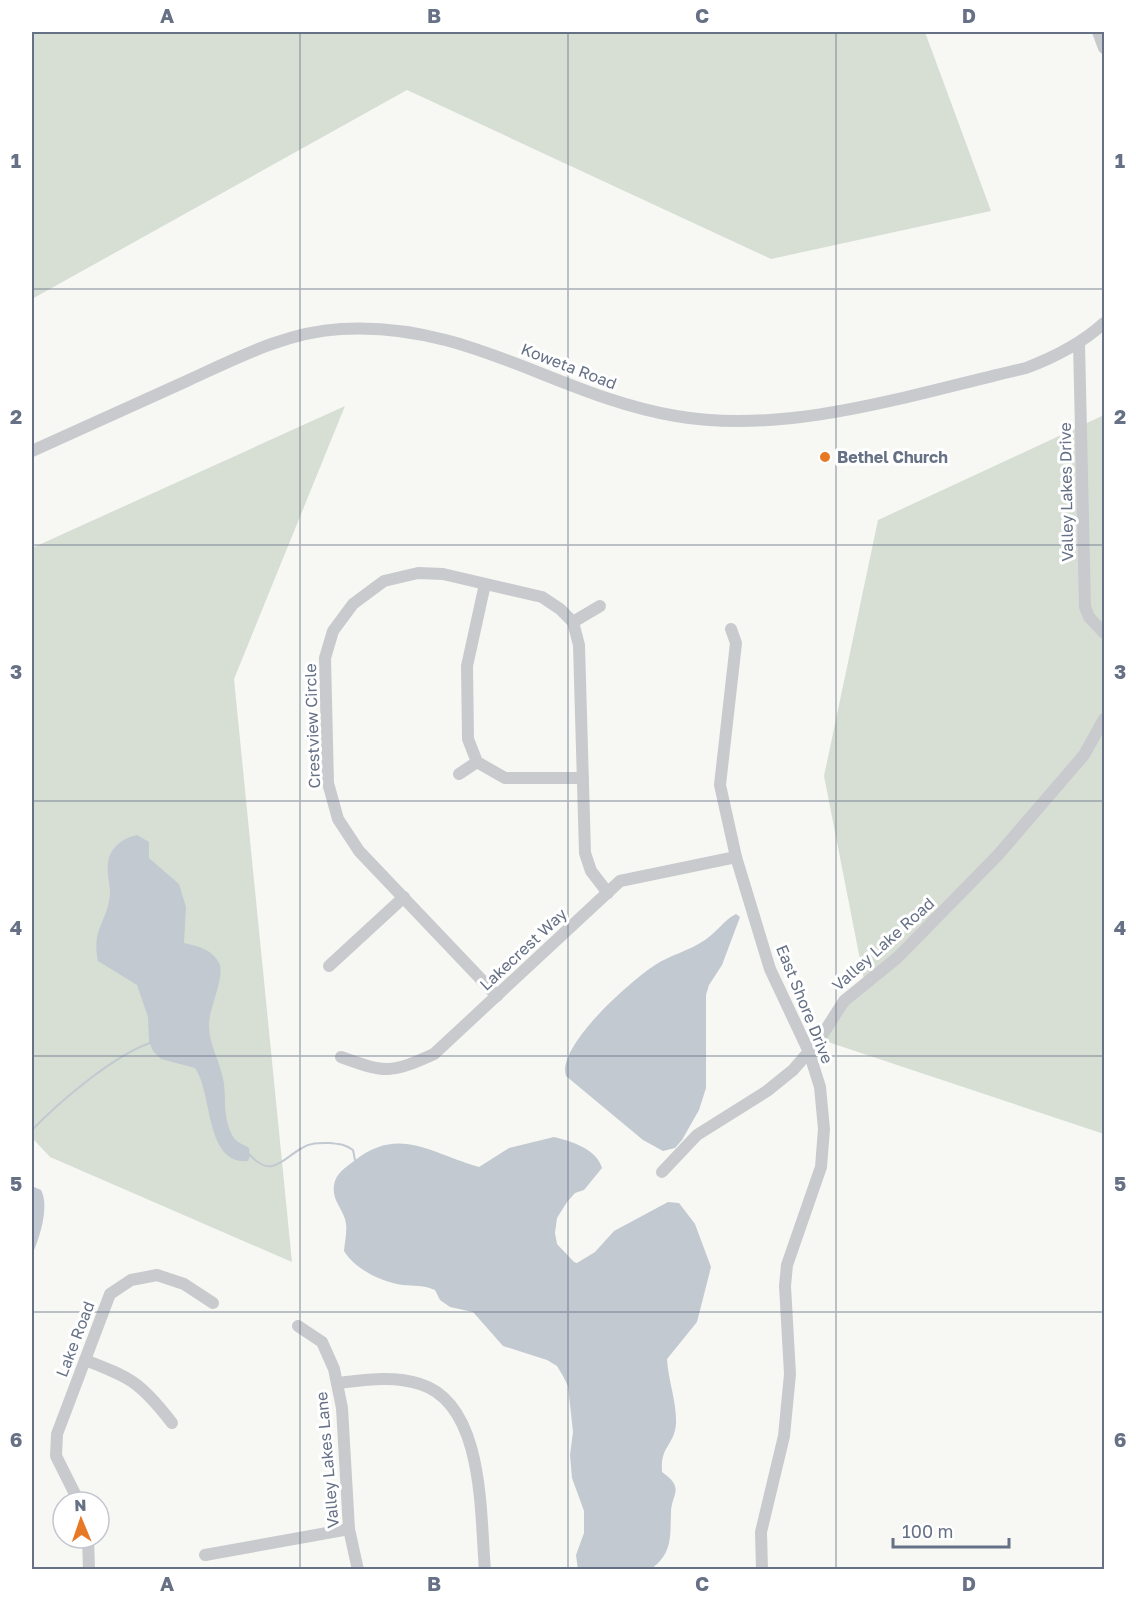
<svg xmlns="http://www.w3.org/2000/svg" width="1136" height="1601" font-family="'Golos Text',sans-serif">
	<rect width="100%" height="100%" fill="#f7f8f4"/>
	<g fill="#d7dfd5">
		<path d="M32,32h893l66,179 -220,48 -364,-169 -375,209z"/>
		<path d="M345,406l-111,273 58,583 -242,-105 -18,-19v-590z"/>
		<path d="M1104,415v719l-285,-95 46,-54 -41,-209 54,-256z"/>
	</g>
	<g fill="#c2c9d0">
		<path d="M137,835l12,7v16l30,26 7,23 -2,36c13,3 28,6 35,20 6,10 -7,41 -9,53 -5,25 11,44 14,68 2,18 -1,36 10,54 3,5 10,6 15,10l1,7 -2,6c-43,4 -35,-67 -53,-93l-34,-9 -8,-8 -4,-10 -1,-24 -11,-32 -39,-24c-7,-32 10,-40 12,-67 0,-13 -6,-29 1,-41 5,-10 16,-16 26,-18z"/>
		<path d="M736,914l4,3 -18,48 -13,20 -3,10v93l-7,22 -17,30 -7,8 -12,3 -20,-11 -77,-64c-10,-30 66,-96 89,-111 15,-10 34,-14 50,-25 11,-7 19,-20 31,-26z"/>
		<path d="M554,1137c17,4 43,12 48,31l-18,22 -9,3 -8,9 -10,16 -2,15 2,11 17,18 3,1 18,-11 19,-21 54,-29 11,1 16,21 16,43 -14,55 -30,37c1,21 10,43 9,65 -2,22 -16,22 -14,48 24,17 9,22 9,41 -1,23 2,40 -20,56l-73,1 -2,-15 8,-22v-22l-12,-33 -2,-23 3,-23 -5,-46 -5,-10 -6,-10 -10,-6 -44,-14 -30,-34 -23,-5 -10,-7 -5,-10c-11,-5 -21,-4 -32,-5 -22,-3 -48,-16 -59,-34 1,-11 4,-22 1,-32 -4,-13 -13,-19 -11,-34 2,-12 11,-17 20,-24 46,-36 77,-7 125,6l30,-19z"/>
		<path d="M32,1186l9,4c9,17 -2,49 -9,65z"/>
	</g>
	<g fill="none" stroke-linecap="round" stroke-linejoin="round">
		<g stroke="#c2c9d0" stroke-width="2">
			<path d="M32,1130c28,-29 81,-74 118,-87"/>
			<path d="M250,1155c22,24 32,4 52,-7 9,-6 19,-5 28,-5 10,1 14,1 23,7l2,10"/>
		</g>
		<g stroke="#c8cace" stroke-width="12">
			<path d="M1098,32l6,16"/>
			<path d="M1079,343l6,264 4,10 15,16"/>
			<path d="M32,451c52,-23 104,-47 157,-71 48,-22 97,-48 152,-51 128,-8 216,67 335,87 113,20 240,-23 350,-48 29,-11 55,-24 78,-45"/>
			<path d="M485,584l-18,82 1,73 9,23 28,16h78"/>
			<path d="M573,622l27,-16"/>
			<path d="M731,629l5,14 -16,142 16,72 34,112 39,83 11,35 4,42 -3,38 -34,98 -2,21 5,88 -6,62 -23,96 1,38"/>
			<path d="M459,774l18,-12"/>
			<path d="M329,966l75,-69"/>
			<path d="M497,996l-138,-145 -21,-32 -10,-36 -3,-125 8,-27 20,-27 31,-23 34,-8 25,1 99,23 18,12 13,13 6,23 6,208 6,18 17,22"/>
			<path d="M341,1057c44,16 49,17 93,-3l186,-173 116,-24"/>
			<path d="M662,1172l35,-37 70,-44 26,-21 26,-30 25,-39 53,-43 101,-103 86,-100 20,-36"/>
			<path d="M298,1326l24,16 12,27 8,39 7,121 9,41"/>
			<path d="M85,1360c47,18 56,23 87,63"/>
			<path d="M337,1383c27,-3 56,-8 83,1 65,20 60,131 65,186"/>
			<path d="M79,1502l-23,-46 1,-22 53,-140 21,-14 26,-5 27,9 29,19"/>
			<path d="M88,1538l1,32"/>
			<path d="M205,1555l144,-26"/>
		</g>
	</g>
	<path fill="none" stroke="#667186" stroke-width="1.5" stroke-opacity="0.55" d="M300,32v1538M568,32v1538M836,32v1538M32,289h1072M32,545h1072M32,801h1072M32,1056h1072M32,1312h1072"/>
	<circle fill="#e77825" stroke="#fff" stroke-width="2" cx="825" cy="457" r="6"/>
	<g text-anchor="middle" dominant-baseline="central" stroke-width="6" stroke-linejoin="round" paint-order="stroke">
		<g font-size="16" fill="#667186" stroke="#fff">
			<text transform="translate(569 366) rotate(21)">Koweta Road</text>
			<text transform="translate(1066 492) rotate(-91)">Valley Lakes Drive</text>
			<text transform="translate(312 726) rotate(-92)">Crestview Circle</text>
			<text transform="translate(883 944) rotate(-42)">Valley Lake Road</text>
			<text transform="translate(523 949) rotate(-43)">Lakecrest Way</text>
			<text transform="translate(805 1004) rotate(68)">East Shore Drive</text>
			<text transform="translate(75 1339) rotate(-69)">Lake Road</text>
			<text transform="translate(327 1460) rotate(-95)">Valley Lakes Lane</text>
		</g>
		<g font-size="16" font-weight="bold" fill="#667186" stroke="#fff" text-anchor="start">
			<text x="837" y="457">Bethel Church</text>
		</g>
	</g>
	<rect width="1136" height="1601" fill="none" stroke="#ffffff" stroke-width="66"/>
	<g transform="translate(81 1520) rotate(358)"><circle r="28" fill="#ffffff" stroke="#c2c6cf" stroke-width="1.5"/>
	<path d="M0-4.5L10 22L0 15L-10 22Z" fill="#e77825"/>
	<text y="-9" font-size="16" font-weight="bold" text-anchor="middle" fill="#667186">N</text>
	</g>
	<path d="M893 1538v9h116v-9" fill="none" stroke="#667186" stroke-width="3"/>
	<text x="902" y="1538" font-size="18" fill="#667186" stroke="#ffffff" stroke-width="4.5" paint-order="stroke">100 m</text>
	<rect x="33" y="33" width="1070" height="1535" fill="none" stroke="#667186" stroke-width="2"/>
	<g font-size="20" text-anchor="middle" font-weight="bold" fill="#667186">
		<text x="167" y="23">A</text>
		<text x="434" y="23">B</text>
		<text x="702" y="23">C</text>
		<text x="969" y="23">D</text>
		<text x="16" y="168">1</text>
		<text x="1120" y="168">1</text>
		<text x="16" y="424">2</text>
		<text x="1120" y="424">2</text>
		<text x="16" y="679">3</text>
		<text x="1120" y="679">3</text>
		<text x="16" y="935">4</text>
		<text x="1120" y="935">4</text>
		<text x="16" y="1191">5</text>
		<text x="1120" y="1191">5</text>
		<text x="16" y="1447">6</text>
		<text x="1120" y="1447">6</text>
		<text x="167" y="1591">A</text>
		<text x="434" y="1591">B</text>
		<text x="702" y="1591">C</text>
		<text x="969" y="1591">D</text>
	</g>
</svg>
